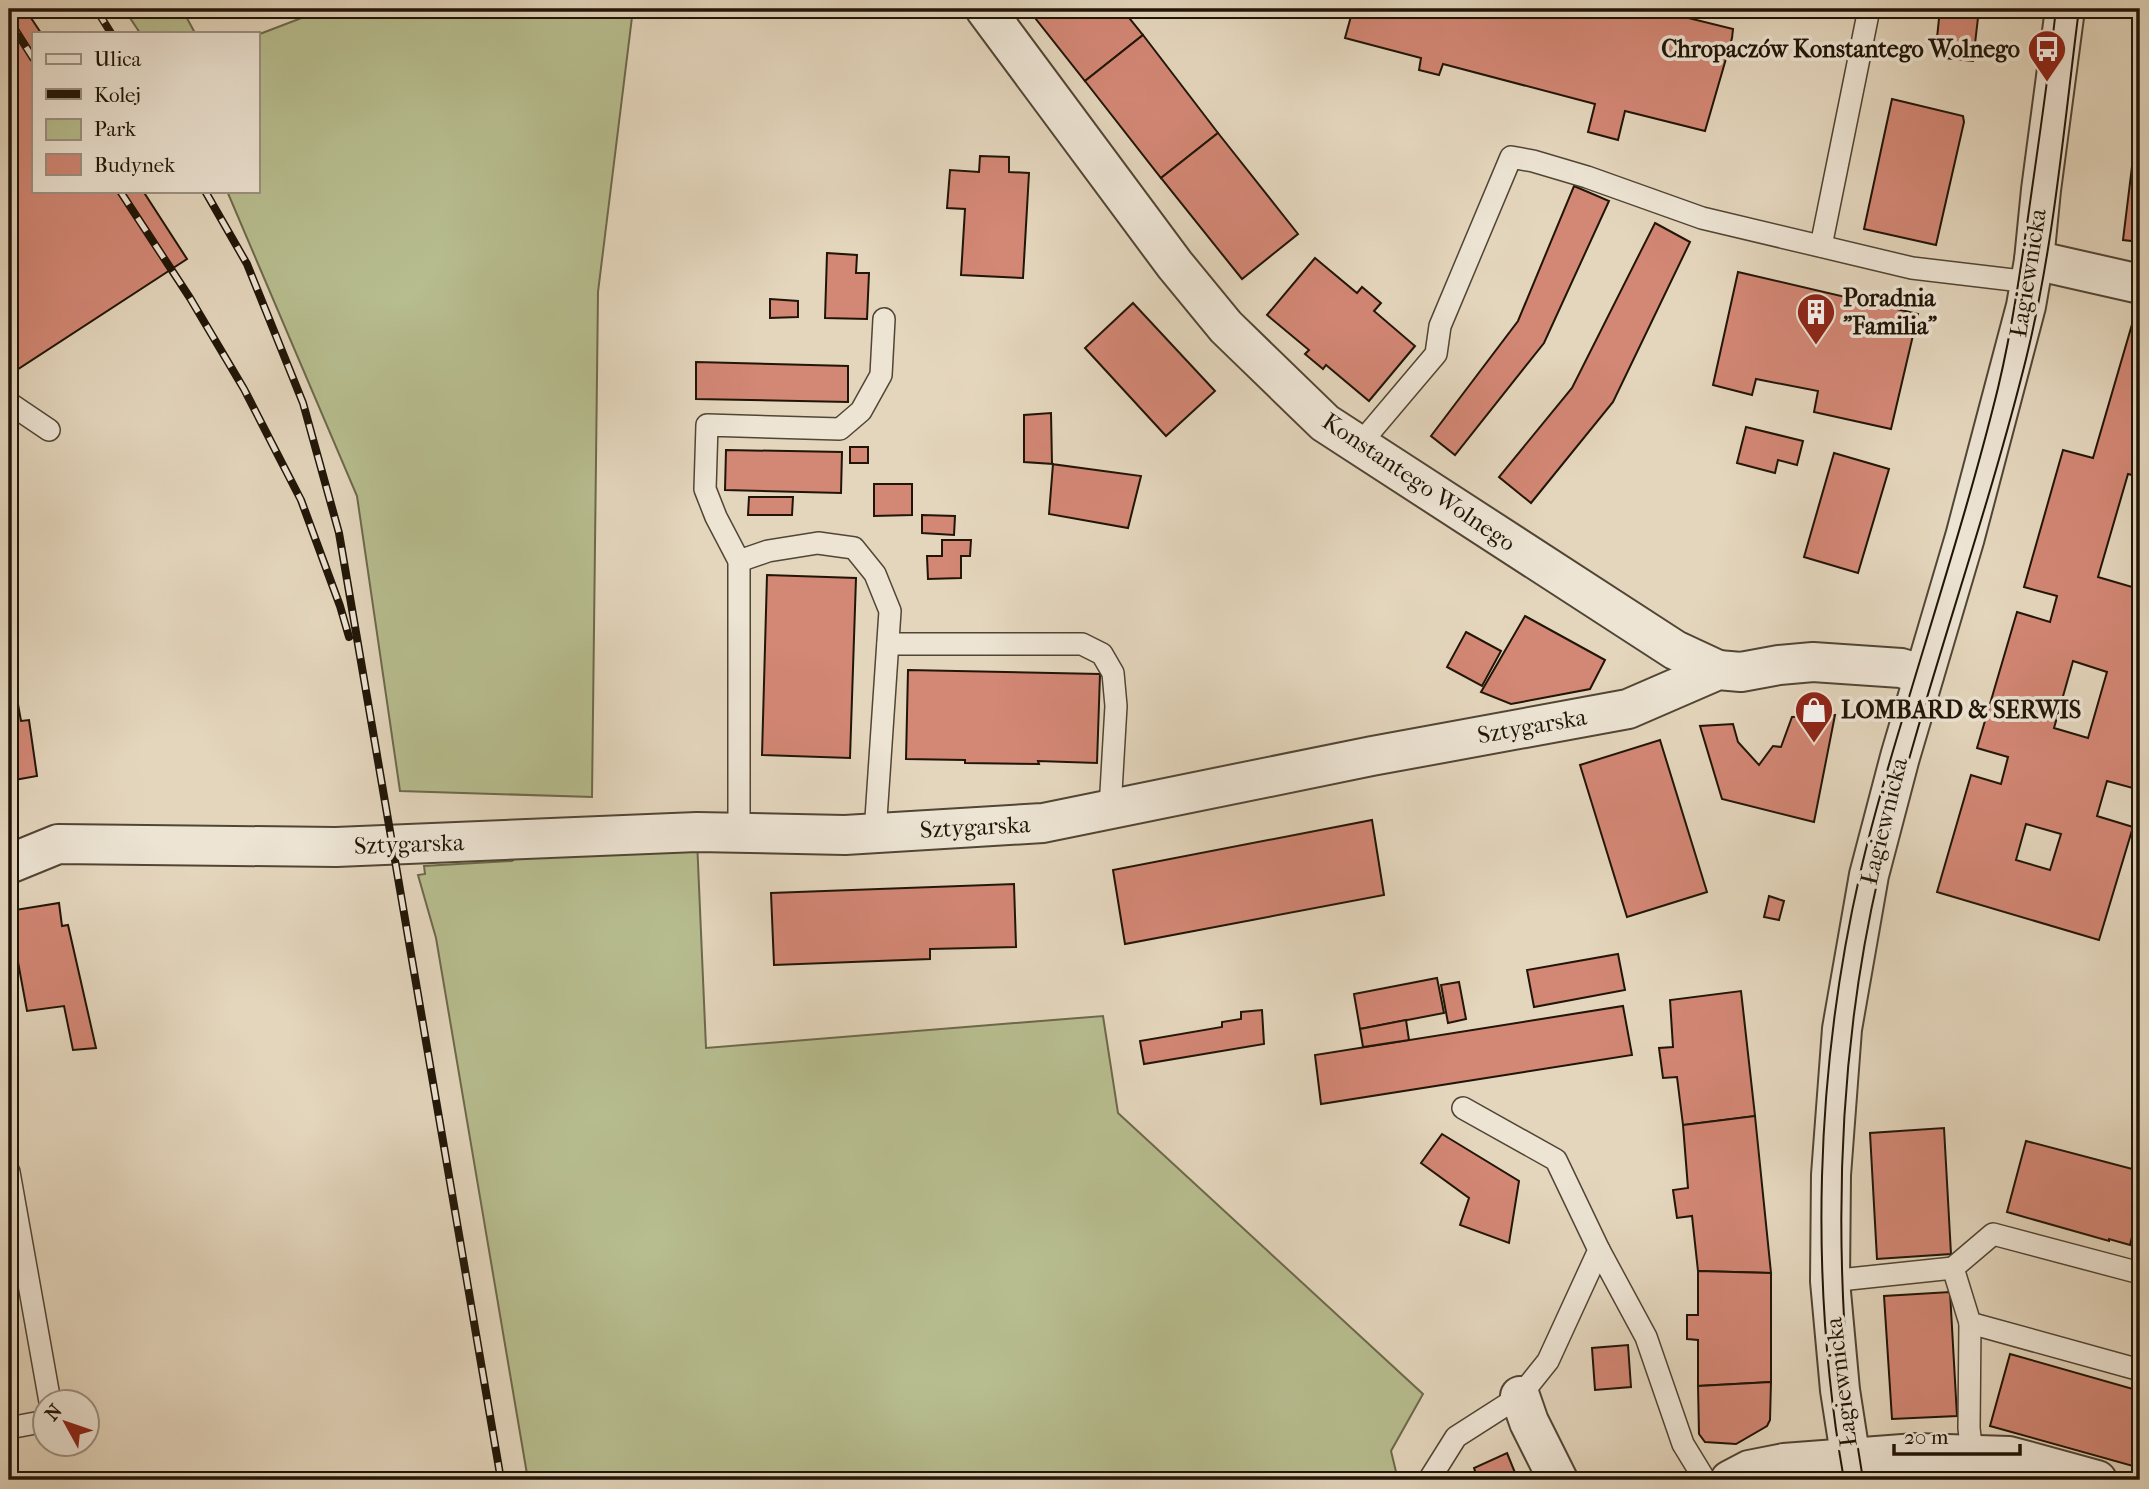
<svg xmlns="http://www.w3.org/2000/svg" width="2149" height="1489" font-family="'IM FELL French Canon',serif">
	<rect width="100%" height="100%" fill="#e4d6bd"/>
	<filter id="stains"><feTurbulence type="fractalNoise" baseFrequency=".00286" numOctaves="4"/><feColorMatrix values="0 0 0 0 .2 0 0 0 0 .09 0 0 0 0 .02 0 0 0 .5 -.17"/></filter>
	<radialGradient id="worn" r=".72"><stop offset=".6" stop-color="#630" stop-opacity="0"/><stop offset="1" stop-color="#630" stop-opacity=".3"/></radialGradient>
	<g fill="#b7bd8f" stroke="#6c694b" stroke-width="2">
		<path d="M124,9h58l13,24h-55z"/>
		<path d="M325,9h308l-35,283 -6,505 -192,-6 -43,-295 -130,-305h30v-156z"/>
		<path d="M543,836l154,4 9,208 397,-32 15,97 305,281 -32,57 7,29h-870l-92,-542 -18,-63 7,-1 -1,-8 88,-5z"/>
	</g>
	<g fill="#d38775" stroke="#201507" stroke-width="2" fill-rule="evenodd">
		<path d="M9,9h16l16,24h-8v158h110l44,68 -175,114 -3,-5z"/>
		<path d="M1028,9h94l21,26 -58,46z"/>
		<path d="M1353,9h299l81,20 -1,9 -27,93 -80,-20 -7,29 -30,-8 7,-28 -152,-40 -4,11 -20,-5 2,-12 -76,-20z"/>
		<path d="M1940,9h39l-6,52 -38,-4z"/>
		<path d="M1143,35l75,98 -57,45 -76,-97z"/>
		<path d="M1892,99l71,17 1,6 -28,123 -72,-16z"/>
		<path d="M2140,101v141l-17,-2z"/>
		<path d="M1218,133l80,101 -56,45 -81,-101z"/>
		<path d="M980,156l29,1v15l20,1 -6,105 -62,-3 4,-66 -18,-1 3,-38 29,2z"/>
		<path d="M1574,186l35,15 -65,142 -89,112 -24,-19 87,-115z"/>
		<path d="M1655,223l35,19 -77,160 -82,101 -32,-26 73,-89z"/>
		<path d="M827,253l30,2 -1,18h13l-2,46 -42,-1z"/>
		<path d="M1315,258l42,35 5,-6 19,16 -7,8 41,35 -46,55 -43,-36 -3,4 -18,-15 4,-4 -42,-35z"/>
		<path d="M1738,272l180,42 -27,115 -77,-17 4,-21 -62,-12 -4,16 -39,-10z"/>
		<path d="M770,299l28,2v16l-28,1z"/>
		<path d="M1133,303l82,88 -49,45 -81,-88z"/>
		<path d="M2133,321l7,2v154l-12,-3 -30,103 34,10 8,-29v232l-33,-9 -10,35 36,11 -34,113 -162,-48 34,-117 30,9 7,-27 -31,-9 40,-136 33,10 7,-26 -33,-9 39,-137 30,8zM2073,661l34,11 -19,66 -34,-10zM2026,824l35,10 -11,36 -34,-10z"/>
		<path d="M696,362l152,4v36l-152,-3z"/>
		<path d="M1051,413l1,51 89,12 -13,52 -79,-14 4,-50 -29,-2v-47z"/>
		<path d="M1746,427l57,14 -6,24 -19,-5 -3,13 -38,-10z"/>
		<rect x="850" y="447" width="18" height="16"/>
		<path d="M726,450l116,2 -1,41 -116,-3z"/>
		<path d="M1834,453l55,16 -31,104 -54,-16z"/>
		<path d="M874,484h38v31l-38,1z"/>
		<path d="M749,497h44l-1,18h-44z"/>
		<path d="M922,515l33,1 -1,19 -32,-2z"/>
		<path d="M942,540h29l-1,16h-9v22l-33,1 -1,-23h15z"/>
		<path d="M767,575l89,3 -6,180 -88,-3z"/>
		<path d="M1525,616l80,44 -15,29 -79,15 -30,-12z"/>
		<path d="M1466,632l35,19 -19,35 -35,-19z"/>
		<path d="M9,654l12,67 8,-1 8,56 -28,5z"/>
		<path d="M908,670l192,4 -3,89 -59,-2 1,3 -74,-1v-3l-59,-1z"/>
		<path d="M1835,715l-21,107 -92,-23 -22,-73 33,-2 5,18 21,23 14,-19 8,1 11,-30z"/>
		<path d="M1660,740l47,152 -80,25 -47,-152z"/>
		<path d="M1372,820l12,75 -259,49 -12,-74z"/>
		<path d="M1014,884l2,63 -86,2v10l-156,6 -3,-72z"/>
		<path d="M1769,896l15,5 -5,19 -15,-3z"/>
		<path d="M59,903l3,23 6,-1 28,123 -23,2 -9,-44 -37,5 -14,-76 5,-2 -3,-23z"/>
		<path d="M1618,954l7,36 -91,17 -7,-37z"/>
		<path d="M1437,978l7,35 -84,16 -6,-35z"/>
		<path d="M1459,982l7,37 -18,4 -7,-38z"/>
		<path d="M1741,991l14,125 -72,9 -6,-48 -14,1 -4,-30 14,-1 -3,-47z"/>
		<path d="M1623,1006l9,49 -311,49 -6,-49z"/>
		<path d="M1262,1010l2,34 -120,20 -4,-23 82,-14v-5l19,-3v-7z"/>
		<path d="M1406,1020l3,20 -46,7 -3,-18z"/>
		<path d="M1755,1116l16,157 -73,-2 -6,-55 -15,2 -4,-28 15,-2 -5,-63z"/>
		<path d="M1944,1128l7,126 -74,5 -7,-126z"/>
		<path d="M1442,1134l77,47 -10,62 -49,-18 9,-27 -48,-35z"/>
		<path d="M2026,1141l114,30v35l-10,39 -21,-6v2l-102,-29z"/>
		<path d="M1698,1271l73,2v109l-73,4v-46l-11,-1v-24h11z"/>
		<path d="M1950,1292l7,124 -65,3 -8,-123z"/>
		<path d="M1628,1345l3,42 -36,3 -3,-42z"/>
		<path d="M2010,1354l130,37v77l-150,-42z"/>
		<path d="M1771,1382l-1,38 -3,6 -31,18 -31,-2 -6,-8 -1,-48z"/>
		<path d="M1507,1453l11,27h-40l-4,-12z"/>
	</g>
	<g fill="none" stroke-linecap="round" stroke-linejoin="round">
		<g stroke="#514534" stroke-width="24">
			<g id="service">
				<path d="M1821,246l48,-237"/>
				<path d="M9,403l40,27"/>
				<path d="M1359,445l77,-91 4,-28 71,-169 22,4 54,16 115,41 210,50 118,14"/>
				<path d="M739,561l29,-10 50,-8 36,5 21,26 15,37 -15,222"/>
				<path d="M888,644h194l20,10 11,19 3,33 -6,103"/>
				<path d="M739,833v-272l-23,-44 -11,-28 2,-64 133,4 21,-18 20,-36 3,-56"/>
				<path d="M9,1172l41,230"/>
				<path d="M1599,1250l47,87 37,107 22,36"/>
				<path d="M2140,1273l-147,-39 -40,34 17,55 170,47"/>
				<path d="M1830,1281l123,-13"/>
				<path d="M1970,1323l-1,105 3,27"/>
				<path d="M9,1428l37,-7"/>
				<path d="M1429,1480l27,-43 64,-41 28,-35 51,-111 -43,-90 -93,-52"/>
			</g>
		</g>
		<g stroke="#514534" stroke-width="42">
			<g id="minor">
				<path d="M985,9l190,256 51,62 99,96 350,227 43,20"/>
				<path d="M2034,260l106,24"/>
				<path d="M9,864l49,-20 278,3 361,-15 148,3 198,-12 329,-67 256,-47 90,-39 23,2 38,-7 34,-3 88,6 23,7"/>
				<path d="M1520,1396l9,26 29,58"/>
				<path d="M1730,1480l19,-10 35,-7 132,-10 93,3 88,24"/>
			</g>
		</g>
		<g stroke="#514534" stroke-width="42">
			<path id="tertiary" d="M1854,1480l-14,-90 -10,-109 1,-106 11,-146 27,-154 31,-118 65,-220 61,-231 8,-46 7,-70 24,-181"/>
		</g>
		<use href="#service" stroke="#ede4d4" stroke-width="21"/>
		<use href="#minor" stroke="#ede4d4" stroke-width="38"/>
		<use href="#tertiary" stroke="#ede4d4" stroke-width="38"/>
		<g stroke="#201507" stroke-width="2">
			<path d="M1844,1480c-35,-199 -29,-409 16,-606 12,-54 28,-107 44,-160 32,-108 67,-216 94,-326 15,-63 24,-128 33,-192 9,-63 18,-125 25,-187"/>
			<path d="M1863,1480c-5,-34 -12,-69 -15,-104 -14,-168 -7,-338 31,-502 41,-174 104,-342 147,-515 28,-114 38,-234 53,-350"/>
		</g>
		<g stroke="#201507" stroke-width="8">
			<g id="rail">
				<path d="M96,9l15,24"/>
				<path d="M9,20l24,38"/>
				<path d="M120,191l70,107 54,91 57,111 39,106 9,31"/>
				<path d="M205,191l42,73 56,139 36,130 162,947"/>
			</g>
		</g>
		<use href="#rail" stroke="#ede4d4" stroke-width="5" stroke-dasharray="16" stroke-linecap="butt"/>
	</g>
	<defs>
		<g id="bus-pin" transform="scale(2.0125)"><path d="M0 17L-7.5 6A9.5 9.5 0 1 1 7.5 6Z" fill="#8f2418" stroke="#ede4d4"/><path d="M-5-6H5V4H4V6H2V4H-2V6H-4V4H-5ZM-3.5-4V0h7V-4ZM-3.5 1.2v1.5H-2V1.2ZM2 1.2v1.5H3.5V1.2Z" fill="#fff"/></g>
		<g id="building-pin" transform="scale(2.0125)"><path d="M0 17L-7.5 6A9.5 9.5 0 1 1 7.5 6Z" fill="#8f2418" stroke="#ede4d4"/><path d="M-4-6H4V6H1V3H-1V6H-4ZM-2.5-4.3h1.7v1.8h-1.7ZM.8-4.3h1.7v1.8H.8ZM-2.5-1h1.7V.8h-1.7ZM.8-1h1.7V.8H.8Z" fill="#fff"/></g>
		<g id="shop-pin" transform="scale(2.0125)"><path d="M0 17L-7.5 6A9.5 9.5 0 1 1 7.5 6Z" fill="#8f2418" stroke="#ede4d4"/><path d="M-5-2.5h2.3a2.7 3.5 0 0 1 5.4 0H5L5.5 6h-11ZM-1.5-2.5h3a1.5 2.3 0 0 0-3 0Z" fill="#fff"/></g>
	</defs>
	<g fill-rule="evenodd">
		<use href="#bus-pin" x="2047" y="49"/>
		<use href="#building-pin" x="1816" y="312"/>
		<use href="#shop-pin" x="1814" y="710"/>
	</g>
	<g text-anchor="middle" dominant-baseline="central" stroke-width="7" stroke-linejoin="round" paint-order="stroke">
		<g font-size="24" font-weight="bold" fill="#201507" stroke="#ede4d4" text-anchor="start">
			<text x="2020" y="49" text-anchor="end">Chropaczów Konstantego Wolnego</text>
			<text x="1843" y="298">Poradnia<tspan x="1843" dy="28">"Familia"</tspan></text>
			<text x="1841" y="710">LOMBARD &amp; SERWIS</text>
		</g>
		<g font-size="24" fill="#201507" stroke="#ede4d4">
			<text transform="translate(2028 273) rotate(-81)">Łagiewnicka</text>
			<text transform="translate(1419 482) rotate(34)">Konstantego Wolnego</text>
			<text transform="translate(1532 726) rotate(-10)">Sztygarska</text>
			<text transform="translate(1884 821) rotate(-76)">Łagiewnicka</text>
			<text transform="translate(975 827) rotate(-3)">Sztygarska</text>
			<text transform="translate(409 844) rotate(-2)">Sztygarska</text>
			<text transform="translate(1841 1382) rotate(-97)">Łagiewnicka</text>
		</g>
	</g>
	<rect width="2149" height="1489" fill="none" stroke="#e4d6bd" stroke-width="35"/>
	<rect x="10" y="10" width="2128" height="1468" fill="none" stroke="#201507" stroke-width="3.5"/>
	<rect x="18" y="18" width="2114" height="1454" fill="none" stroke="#201507" stroke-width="2"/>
	<rect x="32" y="32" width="228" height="161" fill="#ede4d4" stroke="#9b9182" stroke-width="2"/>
	<rect x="46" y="54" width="35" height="10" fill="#ede4d4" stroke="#9b9182" stroke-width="2"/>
	<text x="94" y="66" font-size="21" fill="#201507">Ulica</text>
	<rect x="46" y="89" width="35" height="10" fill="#201507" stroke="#9b9182" stroke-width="2"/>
	<text x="94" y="102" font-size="21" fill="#201507">Kolej</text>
	<rect x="46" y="119" width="35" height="21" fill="#b7bd8f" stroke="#9b9182" stroke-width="2"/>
	<text x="94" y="136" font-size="21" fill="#201507">Park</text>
	<rect x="46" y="154" width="35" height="21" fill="#d38775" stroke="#9b9182" stroke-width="2"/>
	<text x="94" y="172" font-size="21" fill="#201507">Budynek</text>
	<g transform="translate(66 1423) rotate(310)"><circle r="33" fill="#ede4d4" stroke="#9b9182" stroke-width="2"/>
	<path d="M0-5L12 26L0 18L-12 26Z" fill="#8f2418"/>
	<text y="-10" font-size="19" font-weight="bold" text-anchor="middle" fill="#201507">N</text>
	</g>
	<path d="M1894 1444v10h126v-10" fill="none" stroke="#201507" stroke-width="3.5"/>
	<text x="1904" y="1444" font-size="21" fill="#201507" stroke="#ede4d4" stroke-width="5" paint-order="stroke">20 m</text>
	<rect width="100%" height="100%" filter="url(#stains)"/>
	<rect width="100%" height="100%" fill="url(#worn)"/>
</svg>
